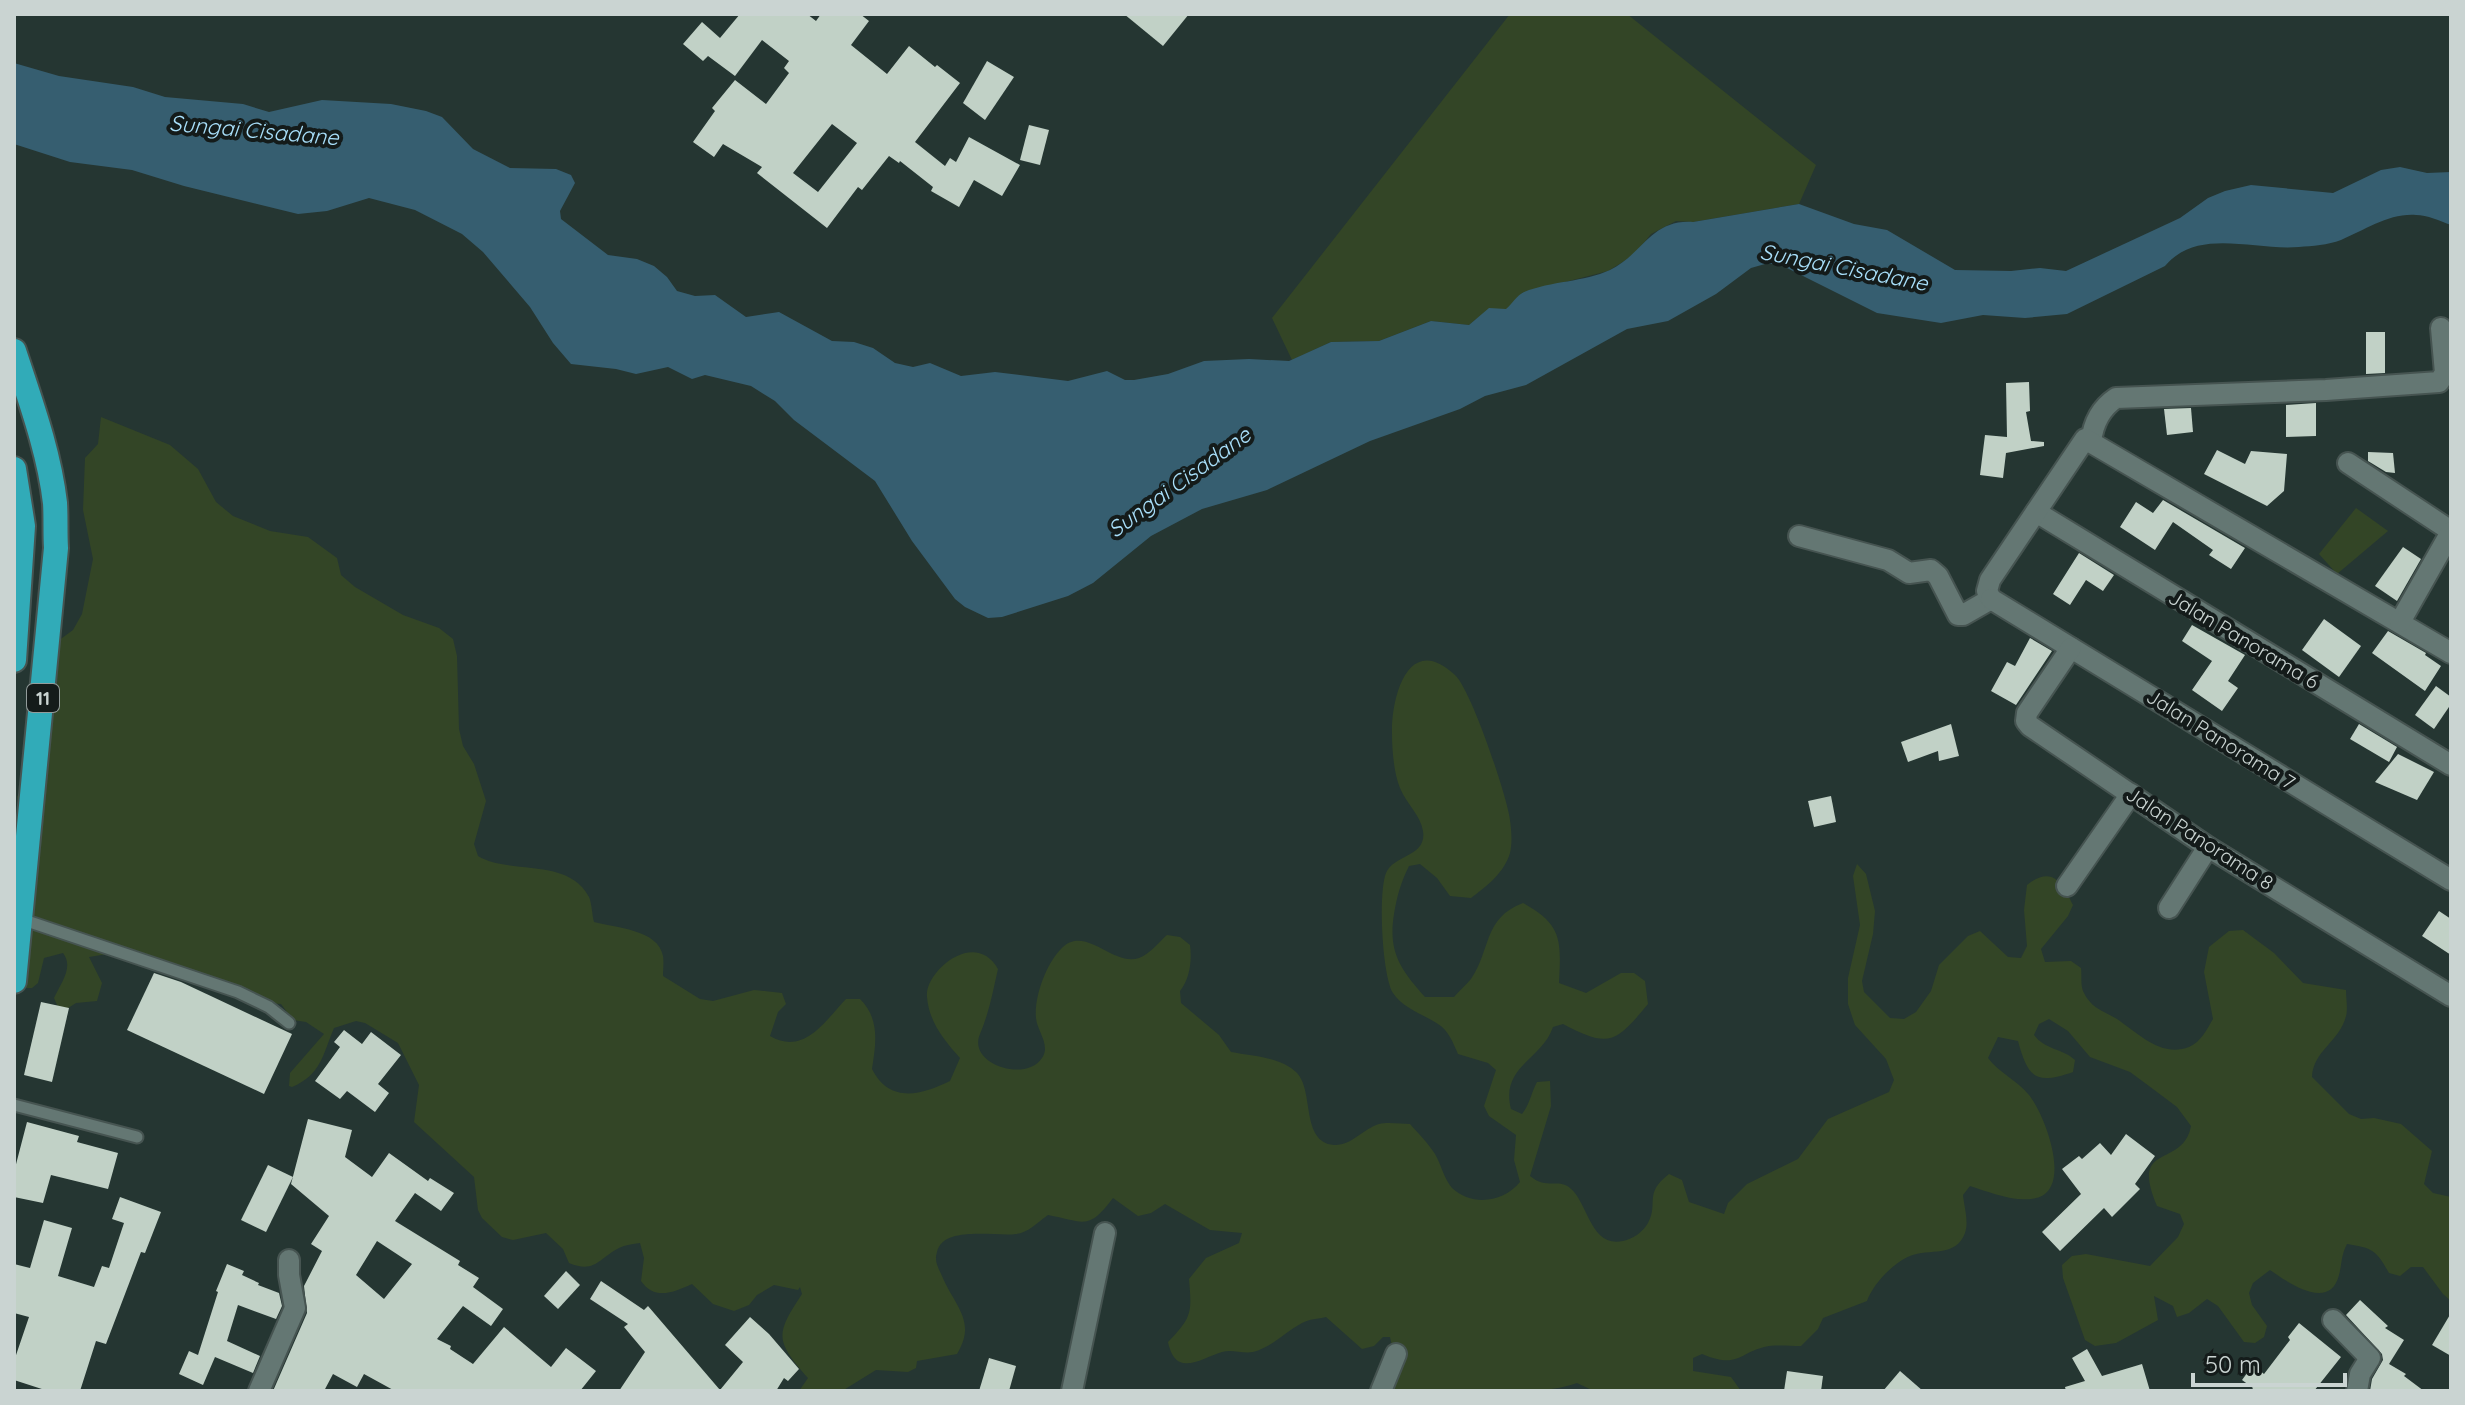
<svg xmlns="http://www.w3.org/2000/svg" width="2465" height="1405" font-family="Quicksand,sans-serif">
	<rect width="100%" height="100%" fill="#253632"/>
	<g fill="#334526">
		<path d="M1510,14h117l189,151 -17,39 -106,18 -17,-1 -25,13 -17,21 -26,16 -86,22 -16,17 -30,9 -7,6 -38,-4 -52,20 -48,1 -39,18 -20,-42z"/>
		<path d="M101,417l69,28 28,24 18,33 17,14 37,15 38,6 29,21 4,17 14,12 48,28 36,13 14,11 4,17 2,73 4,17 11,18 12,37 -12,43 4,12c31,19 91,1 111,41 3,7 3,18 5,25 21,6 64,7 69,34 1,6 0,14 0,20l37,23 13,2 41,-11 28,3 4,11 -8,8 -8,24c34,20 55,-15 76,-37h14c20,20 16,44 12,70 18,35 49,26 78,12l10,-23c-16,-18 -31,-36 -33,-61 -3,-25 48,-69 71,-28 -5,22 -9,44 -18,65 -13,30 46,49 62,24 9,-13 -5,-27 -6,-40 -2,-21 10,-53 24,-68 24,-28 52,17 79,8 11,-4 19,-15 28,-23l13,2 10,8c2,16 0,33 -10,46l1,12 38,32 12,17c21,4 49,5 65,20 19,18 4,70 38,73 17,1 29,-16 45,-21 9,-2 22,0 31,0 8,9 18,19 25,30 6,10 9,25 17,34 20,19 52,14 68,-6l-6,-22 2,-25 -27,-19 -5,-10 12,-36 -8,-7 -30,-9c-5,-11 -9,-23 -20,-30 -13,-9 -36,-16 -45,-31 -11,-18 -15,-100 -7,-120 8,-19 41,-16 37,-42 -2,-15 -17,-28 -23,-43 -6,-14 -8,-38 -8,-54 -1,-36 16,-103 63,-59 16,15 48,111 53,135 3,12 5,31 2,43 -6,20 -23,33 -39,45l-21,-2 -13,-18 -17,-14 -11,2c-8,16 -12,30 -15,48 -6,38 6,55 31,83h29c5,-6 12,-12 17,-18 20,-29 12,-61 52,-76 40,22 38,38 36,80l27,10 35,-20h13l11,8 3,23c-33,40 -39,44 -85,20l-10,3c-11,33 -53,39 -42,82l11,5c8,-10 9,-21 15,-32l13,-1 1,25 -21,70c17,14 28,2 40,12 18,14 20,60 53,53 10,-2 20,-9 25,-18 11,-20 -5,-29 21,-49l13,6 7,22 35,12 4,-11 19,-19 51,-25 30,-40 61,-27 5,-12 -8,-21 -31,-34 -7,-21v-26l12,-53 -7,-49 4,-12 9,10 9,37 -2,23 -11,47 2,11 26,26 14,1 12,-7 15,-21 8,-26 29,-29 12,-5 28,26 13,1 6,-12 -3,-36 3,-25c25,-20 35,-3 46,20l-5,11 -27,33 4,13 26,-1 10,7c1,7 -1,18 3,25 8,16 20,18 33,26 21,14 44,39 72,28 12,-5 18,-18 24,-28l-9,-47 5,-25 20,-16 14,-1 31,23 29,30 43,7c0,8 2,19 0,26 -6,25 -33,35 -34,61l37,37 12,5 13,-1 27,6 31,27 -8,33 9,9 18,4v104l-8,-7 -20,-27h-12l-11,9 -11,-3c-13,-23 -16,-25 -42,-29 -6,11 -5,20 -8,31 -9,37 -52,7 -69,-5l-17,13 -4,10 3,12 15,21 -3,11 -9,6 -11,-1 -26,-36 -11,-7 -18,14 -12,4 -4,-11 -19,-10 4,24 -42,23 -21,3 -10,-6 -22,-62 -1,-13 10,-9 14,-2 64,12 28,-29 6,-13 -4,-10 -23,-8c-28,-65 26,-37 34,-80l-14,-19 -28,-21 -19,-14 -40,-15 -22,-26 -19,-12 -10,5 -5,11c11,15 28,13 41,25l-2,12c-37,13 -45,6 -55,-31l-20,-4 -10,21c11,15 29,22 41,37 15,18 45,94 7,103 -21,5 -47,-6 -66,-12l-7,9c1,11 6,26 2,38 -9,25 -36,15 -55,23 -17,7 -37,28 -43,45l-44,17 -5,11 -17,17c-10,0 -22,-1 -32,0 -30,5 -29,24 -67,8l-9,4v13l38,6 10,14h-147l-17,-8c-44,16 -138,8 -187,8l6,-27 -6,-27h-7l-9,9 -12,3 -36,-32c-8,2 -17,2 -24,6 -17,9 -30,24 -49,29 -10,2 -21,-3 -31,0 -21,6 -46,27 -54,-10 24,-25 24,-29 21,-63l17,-21 33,-15 3,-10 -32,-3 -45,-26 -14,9 -13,3 -25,-18c-25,33 -28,24 -65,17 -10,7 -20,18 -32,19 -19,3 -73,-9 -79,18 -3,9 1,15 5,24 13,31 35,45 15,78l-40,7 -1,7 -8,4 -32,-2 -34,21h-43l9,-13c-33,-38 -33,-43 -6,-84l-2,-7 -2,3 -24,-5 -17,10 -8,10 -15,6 -21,-7 -21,-20c-18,8 -37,17 -51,-3l3,-23 -4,-15c-7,1 -15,2 -21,5 -20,10 -24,26 -50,15l-6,-14 -17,-16 -33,7 -11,-3 -20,-19 -4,-8 -4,-33 -60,-55 5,-37 -21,-42 -33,-20 -9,-2 -22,7c-11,26 -13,47 -42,59l-3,-1 1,-13 34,-39 -18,-12 -13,-2 -12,-16 -13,-1 -56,-16 -14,-15 -33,2 -33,-24 -43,7 13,26 -5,18 -21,2 -11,7 -8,-5 -3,-7c7,-15 20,-31 9,-45l-19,5 -6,25 -6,5h-13l-3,-48 22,-15 -15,-15 -4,-57 -5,-13 11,-19 -8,-24 6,-11 20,-134 30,-22 9,-16 11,-55 -10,-49 2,-52 13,-14z"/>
		<path d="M2356,508l32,23 -51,43 -18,-20z"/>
	</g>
	<path fill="#365e70" d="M14,63l45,13 74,11 32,10 78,7 26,8 53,-12 69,4 35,7 16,6 31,32 37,19 46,1 15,6 4,8 -15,28 1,8 47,36 29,4 17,7 13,11 10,14 18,5 20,-1 31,22 33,-5 53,29 22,1 19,6 22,15 18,4 17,-4 31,13 34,-4 73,9 39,-10 18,9h9l34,-6 36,-13 45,-2 40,2 42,-19 48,-1 52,-20 38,4 20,-17 17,1c6,-5 11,-14 18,-17 27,-11 60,-10 86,-22 33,-16 41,-51 83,-48l106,-18 55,20 33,6 68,40 56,1 29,-3 26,3 114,-53 28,-20 17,-7 26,-6 82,8 48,-23 19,-3 27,6 24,-1v53c-11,-4 -24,-10 -35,-10 -27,-2 -51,15 -75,25 -13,5 -29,6 -42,7 -45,4 -101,-20 -134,19l-98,48 -42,4 -42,-3 -42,8 -64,-10 -98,-49h-14l-14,4 -35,26 -48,27 -41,8 -101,56 -41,11 -25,13 -90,32 -103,49 -65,19 -51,27 -58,47 -25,13 -66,21 -14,1 -23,-11 -10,-8 -43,-58 -37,-60 -81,-61 -19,-19 -24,-15 -46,-11 -13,4 -24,-12 -32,7 -20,-5 -45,-5 -18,-21 -23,-36 -47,-55 -21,-18 -47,-24 -46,-12 -42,13 -29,3 -114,-28 -52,-16 -62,-8 -56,-18z"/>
	<g fill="#c1d1c6" fill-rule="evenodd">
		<path d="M740,14h67l9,7 5,-7h39l9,7 -18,24 36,29 22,-28 26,21 2,-2 23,18 -45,59 30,24 5,-8 6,4 13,-25 51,28 -18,31 -28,-16 -15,27 -28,-16 2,-4 -33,-26 -1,2 -10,-7 -27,34 -4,-3 -31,41 -70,-55 5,-6 -39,-23 -9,13 -21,-15 22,-31 -3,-3 23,-28 31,24 23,-31 -5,-5 5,-7 -27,-21 -27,36 -27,-20 -5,5 -20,-17 19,-22 18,16zM832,124l25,19 -39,49 -25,-19z"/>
		<path d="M1124,14h65l-26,32z"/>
		<path d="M987,61l27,16 -29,43 -22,-17z"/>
		<path d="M1029,125l20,5 -9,35 -20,-5z"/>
		<path d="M2366,332h19v41l-19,1z"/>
		<path d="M2029,382l1,29 -4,1 5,29 13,1v4l-38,7 -3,25 -23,-3 5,-40 22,2 -1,-54z"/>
		<path d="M2316,403v33l-30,1v-32z"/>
		<path d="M2191,408l2,24 -26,3 -3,-26z"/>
		<path d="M2217,450l28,14 6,-13 36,3 -3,37 -17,15 -63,-32z"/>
		<path d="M2368,452l25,1 2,20 -9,-1 -18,-11z"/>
		<path d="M2163,500l82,48 -14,21 -22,-14 4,-5 -40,-28 -18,28 -35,-23 16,-25 17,11z"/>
		<path d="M2403,547l18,12 -24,42 -22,-15z"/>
		<path d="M2079,553l35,22 -11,16 -17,-11 -16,25 -17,-11z"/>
		<path d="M2324,619l37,27 -22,31 -37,-27z"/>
		<path d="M2192,625l53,30 -17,26 10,7 -16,23 -30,-21 20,-29 -30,-20z"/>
		<path d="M2388,631l38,22 -1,2 16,11 -16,25 -53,-38z"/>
		<path d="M2030,638l22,13 -36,54 -25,-14 16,-29 8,4z"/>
		<path d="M2436,686l15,11v7l-17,25 -19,-14z"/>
		<path d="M1951,724l8,32 -20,5 -1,-10 -30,11 -7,-20z"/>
		<path d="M2359,724l38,23 -8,15 -39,-23z"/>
		<path d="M2398,754l36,18 -17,28 -42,-18z"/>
		<path d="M1831,796l5,26 -22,5 -6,-26z"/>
		<path d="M2439,911l12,8v36l-29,-19z"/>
		<path d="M154,973l27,9 111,52 -28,60 -137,-64z"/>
		<path d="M41,1002l28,6 -17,74 -28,-7z"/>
		<path d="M344,1030l18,14 9,-12 30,23 -23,29 11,9 -14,19 -28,-21 -7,8 -25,-18 25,-34 -6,-5z"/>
		<path d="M308,1119l44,11 -7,27 27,20 17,-24 39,28 2,-3 24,15 -13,18 -26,-18 -20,28 65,40 -2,4 21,13 -6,9 30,22 -12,17 -28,-20 -26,33 14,7 -1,3 23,15 31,-37 47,40 15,-19 30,23 -16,20h-185l-31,-17 -7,13 -24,-13 -9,17h-51l34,-78 -3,-27 18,-35 -11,-7 18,-28 -38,-32zM377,1241l35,23 -28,35 -28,-24z"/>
		<path d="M27,1122l52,14 -2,6 41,11 -10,36 -57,-14 -8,28 -29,-6v-25z"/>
		<path d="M2126,1134l29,22 -20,28 5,5 -28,28 -8,-9 -44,43 -18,-19 39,-38 -19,-25 17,-13 3,3 18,-16 11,12z"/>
		<path d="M268,1165l25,12 -27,55 -25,-12z"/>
		<path d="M120,1197l41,15 -16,41 -4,-1 -35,92 -10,-3 -16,50h-32l-34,-11v-19l15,-44 -15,-4v-49l16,4 14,-48 28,8 -14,48 36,11 8,-21 7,2 15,-45 -12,-4z"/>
		<path d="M227,1264l17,7 -2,4 17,8 -1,2 21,8 3,13 -6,13 -38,-14 -11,36 33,15 -7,17 -38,-16 -12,28 -24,-11 10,-23 9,4 20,-63 -2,-1z"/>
		<path d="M566,1271l14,14 -22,24 -14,-13z"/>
		<path d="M601,1281l43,29 4,-4 72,84 23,-28 -18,-17 25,-28 19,17 30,35 -11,12 -4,-3 -8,13h-157l26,-39 -21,-25 4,-3 -38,-25z"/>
		<path d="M2360,1300l28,26 -3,2 19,12 -15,24 17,10 -2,2 20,15h-54l2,-12 11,-19 -1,-6 -36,-39z"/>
		<path d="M2451,1313v43l-19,-11z"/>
		<path d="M2299,1323l42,34 -27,34h-63l2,-3 -11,-8 11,-15 11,9 26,-34 -2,-3z"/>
		<path d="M2087,1349l15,27 40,-12 8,27h-84l-1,-4 20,-6 -13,-23z"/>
		<path d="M989,1358l27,8 -7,25h-30z"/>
		<path d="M1787,1371l36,5 -2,15h-37z"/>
		<path d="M1900,1371l23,20h-40z"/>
	</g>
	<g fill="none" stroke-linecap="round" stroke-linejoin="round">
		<g stroke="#465451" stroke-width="15">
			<g id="lane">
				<path d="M21,919l217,73 31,15 20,16"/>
				<path d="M14,1105l123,32"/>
			</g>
		</g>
		<g stroke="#465451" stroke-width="24">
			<g id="street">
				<path d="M2091,442c2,-18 10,-34 25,-44l210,-8 113,-8 6,-9 -4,-45"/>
				<path d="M2348,463l103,68"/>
				<path d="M2036,512l415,253"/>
				<path d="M1799,536l89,24 21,13 22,-3 7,6 20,39h5l28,-16"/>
				<path d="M1991,599l-4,-8 3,-11 95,-141 366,214"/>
				<path d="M1991,599l460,281"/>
				<path d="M2400,622l51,-90"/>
				<path d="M2071,648l-44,65 -1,8 4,5 178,121 243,149"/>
				<path d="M2067,886l64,-92"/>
				<path d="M2169,908l39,-61"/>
				<path d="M2333,1320l37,38 -10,16 -3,17"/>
				<path d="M259,1391l36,-83 -6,-33v-15"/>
				<path d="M1072,1391l33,-158"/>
				<path d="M1381,1391l15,-37"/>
			</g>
		</g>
		<g stroke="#465451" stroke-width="28">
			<g id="highway">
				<path d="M14,351c16,49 35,100 41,152 1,15 0,30 1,45l-42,433"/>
				<path d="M14,469l9,57 -9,134"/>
			</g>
		</g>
		<use href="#lane" stroke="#647773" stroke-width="11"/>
		<use href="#street" stroke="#647773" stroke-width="20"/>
		<use href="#highway" stroke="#31abb8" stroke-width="24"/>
	</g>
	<g text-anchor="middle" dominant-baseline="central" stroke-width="8" stroke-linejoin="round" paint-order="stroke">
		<rect fill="#141b1a" stroke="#939c9b" stroke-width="2" x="27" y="684" width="32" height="28" rx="6"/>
		<g font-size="18" font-weight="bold" fill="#cad4d2">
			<text x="43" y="698">11</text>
		</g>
		<g font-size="20" fill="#cad4d2" stroke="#141b1a">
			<text transform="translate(2244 639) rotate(31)">Jalan Panorama 6</text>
			<text transform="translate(2221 739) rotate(32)">Jalan Panorama 7</text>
			<text transform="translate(2200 838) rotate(33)">Jalan Panorama 8</text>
		</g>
		<g font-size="22" font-style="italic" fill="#a9e0fb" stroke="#141b1a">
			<text transform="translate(254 130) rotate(5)">Sungai Cisadane</text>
			<text transform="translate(1844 267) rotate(11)">Sungai Cisadane</text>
			<text transform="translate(1179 482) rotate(-36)">Sungai Cisadane</text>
		</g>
	</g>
	<rect width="2465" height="1405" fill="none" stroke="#cad4d2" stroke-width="32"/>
	<path d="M2193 1373v12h152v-12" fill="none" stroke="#cad4d2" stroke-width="4"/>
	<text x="2205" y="1373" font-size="24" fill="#cad4d2" stroke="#141b1a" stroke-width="6" paint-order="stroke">50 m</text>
</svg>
